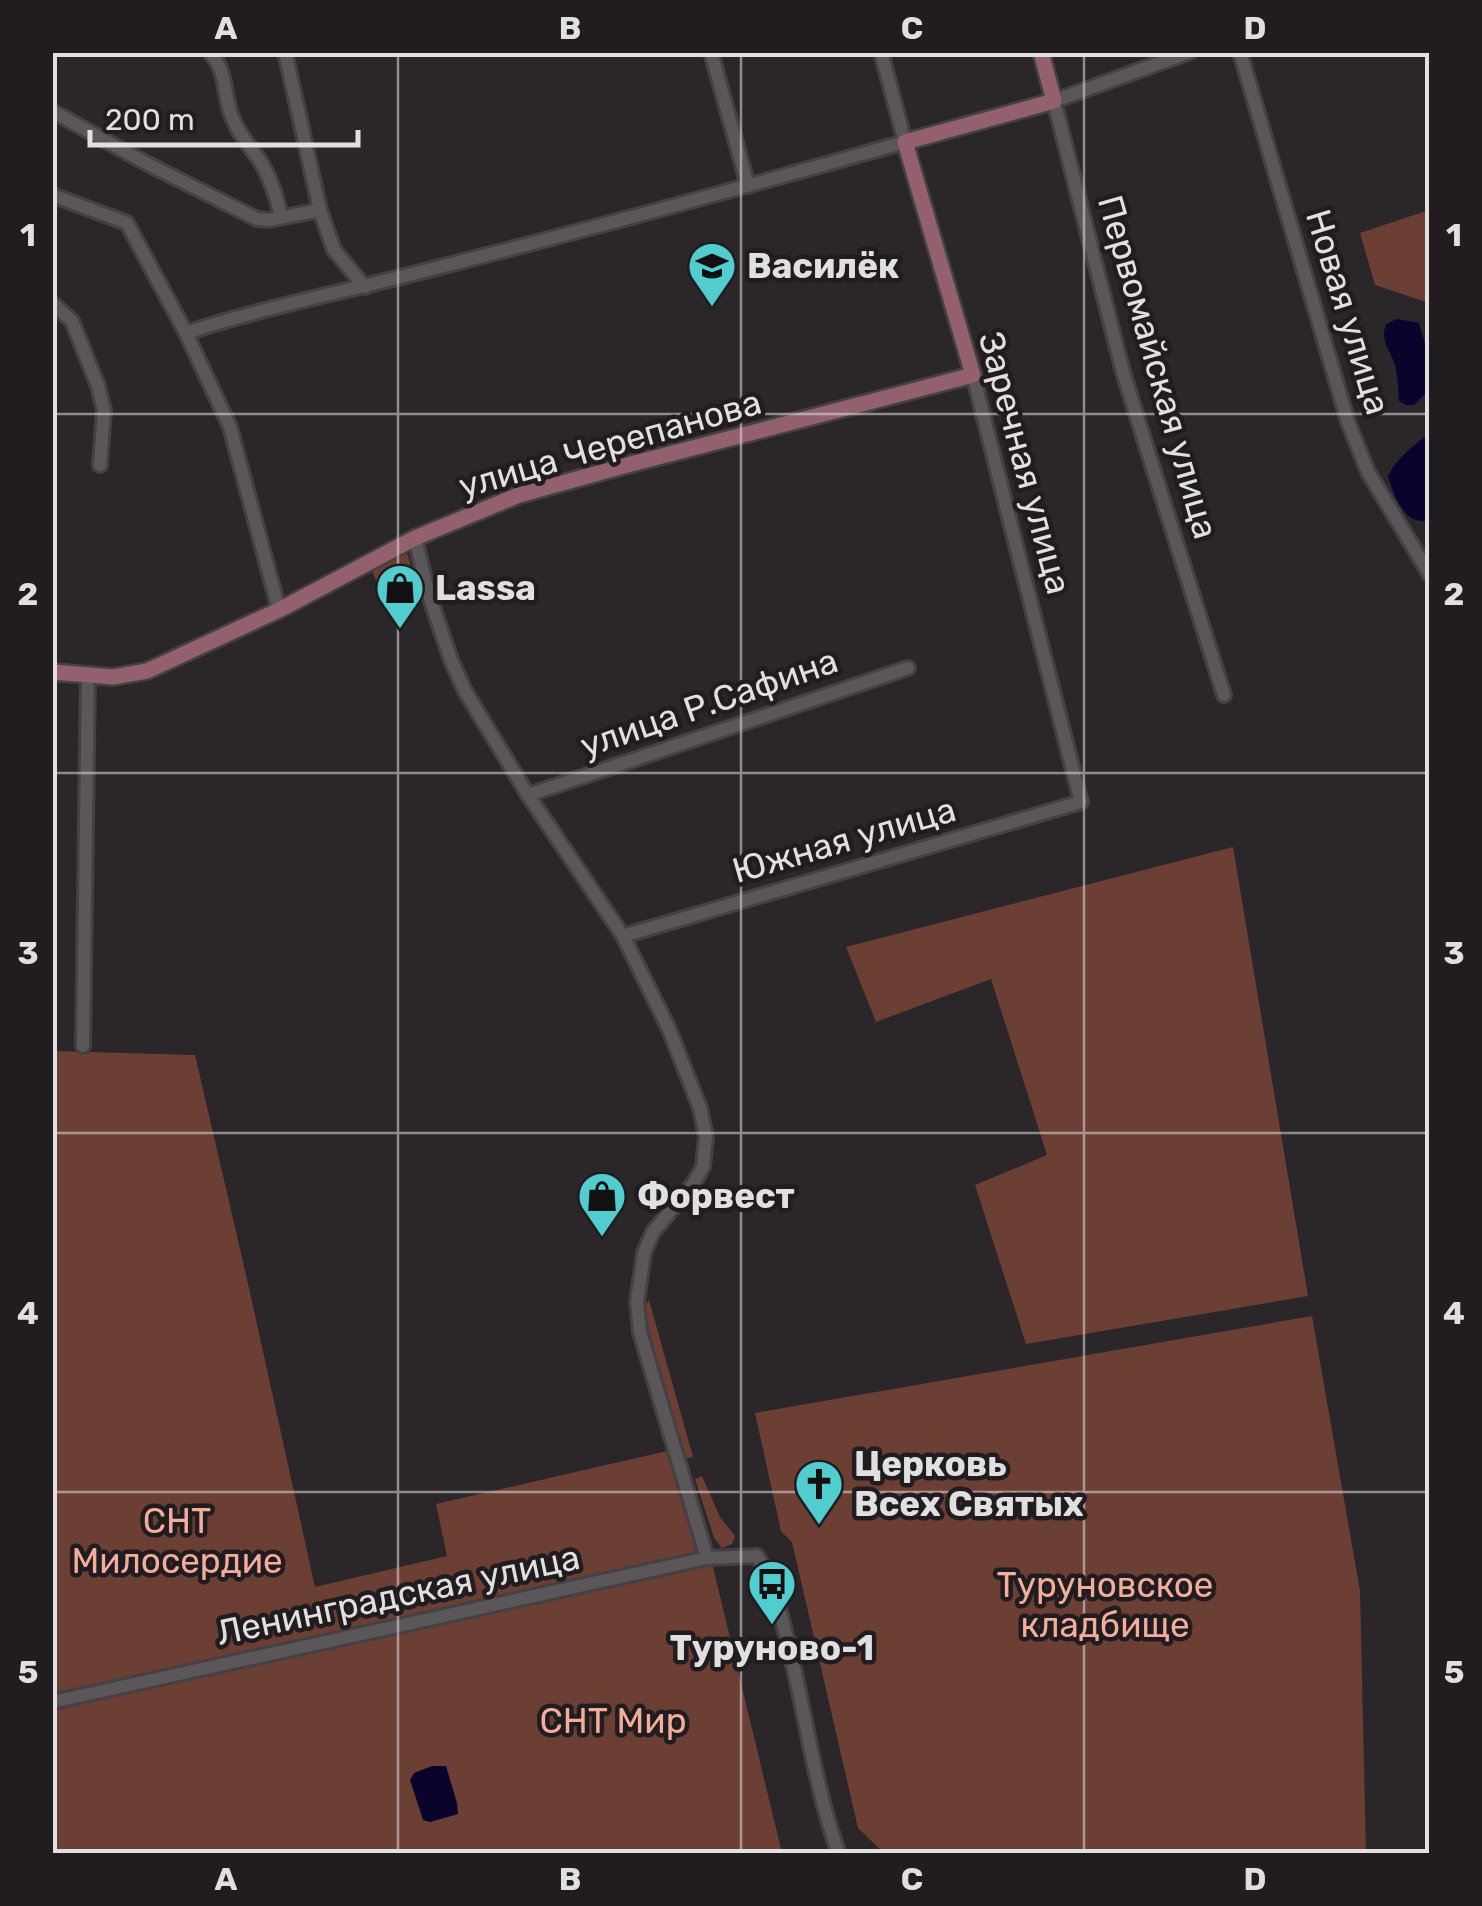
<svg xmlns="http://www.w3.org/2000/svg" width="1482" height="1906" font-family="Rubik,sans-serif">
	<rect width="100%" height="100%" fill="#2a2629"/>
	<g fill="#6c3f35">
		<path d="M1429,210v93l-54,-18 -15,-52z"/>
		<path d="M404,552l4,3 9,36c-9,7 -22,16 -32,9l-14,-31z"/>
		<path d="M1233,847l75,449 -282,48 -51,-159 72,-30 -56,-176 -115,43 -30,-75z"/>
		<path d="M53,1051l142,4 52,224 68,308 132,-31 -11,-52 231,-53 30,96 -5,11 -639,139z"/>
		<path d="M649,1300l44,157 -9,2 -41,-151z"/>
		<path d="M1312,1316l48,275 6,262h-482l-26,-25 -66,-286 -11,-11 -26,-118z"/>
		<path d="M702,1476l18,41 15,19 -3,8 -10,4 -8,-10 -19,-59z"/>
		<path d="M712,1563l70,290h-729l-1,-142 280,-65z"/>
	</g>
	<g fill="#0a042d">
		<path d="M1397,319l22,4 10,35v32l-15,15h-8l-7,-4c-1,-12 -1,-25 -4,-36 -5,-16 -15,-23 -9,-41z"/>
		<path d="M1429,434v86c-24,7 -35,-24 -41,-44 9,-18 25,-31 41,-42z"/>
		<path d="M432,1766h14l11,37 1,11 -28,8 -7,-2 -13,-40 4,-7z"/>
	</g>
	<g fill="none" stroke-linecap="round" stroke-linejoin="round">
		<g stroke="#454143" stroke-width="18">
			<g id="minor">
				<path d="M210,52c17,21 13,36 20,59 6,20 17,31 28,47 11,16 19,40 23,59"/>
				<path d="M285,52l35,158 14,40 31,37"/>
				<path d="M711,52l37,134"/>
				<path d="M1190,52l-136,49 69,271 101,323"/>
				<path d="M1240,52l108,370 20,50 62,103"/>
				<path d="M52,111l92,51 113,57 12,1 51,-10"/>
				<path d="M52,195l75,28 59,110 44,94 49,183"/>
				<path d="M52,303l20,18 26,65 6,24 -4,55"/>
				<path d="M186,333c82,-27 167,-43 250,-65 157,-40 313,-82 469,-126l-24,-90"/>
				<path d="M415,538l13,54 23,68 14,31 63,104 95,141 46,93 31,79 6,29 -3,30 -10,17 -40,48 -9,21 -7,49 3,30 67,226"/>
				<path d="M528,795l380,-127"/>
				<path d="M623,936l458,-134 -108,-427"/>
				<path d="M83,1046l5,-371"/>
				<path d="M52,1702l655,-144 50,-2c16,24 22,52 29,79 19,72 27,148 53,219"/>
			</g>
		</g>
		<g stroke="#454143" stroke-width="20">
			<path id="major" d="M52,672l61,5 34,-6 132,-61 136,-72 104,-43 112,-31 342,-89 -68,-233 149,-41 -13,-49"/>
		</g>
		<use href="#minor" stroke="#5a5659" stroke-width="12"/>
		<use href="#major" stroke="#92616d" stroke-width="15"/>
	</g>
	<path fill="none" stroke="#e2dfe1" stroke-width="2.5" stroke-opacity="0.55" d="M398,52v1802M741,52v1802M1084,52v1802M52,414h1378M52,773h1378M52,1133h1378M52,1492h1378"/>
	<defs>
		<g id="school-pin" transform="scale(2.5)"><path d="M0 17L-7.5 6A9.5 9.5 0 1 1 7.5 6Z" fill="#52cdcf" stroke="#201c1f"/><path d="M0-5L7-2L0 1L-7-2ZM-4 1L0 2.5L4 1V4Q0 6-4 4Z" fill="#111"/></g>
		<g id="shop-pin" transform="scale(2.5)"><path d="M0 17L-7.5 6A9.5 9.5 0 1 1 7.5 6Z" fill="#52cdcf" stroke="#201c1f"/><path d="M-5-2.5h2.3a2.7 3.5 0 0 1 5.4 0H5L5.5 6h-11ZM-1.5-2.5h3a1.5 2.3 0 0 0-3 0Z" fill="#111"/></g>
		<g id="church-pin" transform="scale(2.5)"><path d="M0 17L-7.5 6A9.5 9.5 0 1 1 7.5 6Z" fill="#52cdcf" stroke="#201c1f"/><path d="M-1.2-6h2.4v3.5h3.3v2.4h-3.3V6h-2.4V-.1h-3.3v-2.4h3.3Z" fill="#111"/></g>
		<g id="bus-pin" transform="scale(2.5)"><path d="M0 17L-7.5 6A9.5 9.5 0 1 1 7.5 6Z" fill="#52cdcf" stroke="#201c1f"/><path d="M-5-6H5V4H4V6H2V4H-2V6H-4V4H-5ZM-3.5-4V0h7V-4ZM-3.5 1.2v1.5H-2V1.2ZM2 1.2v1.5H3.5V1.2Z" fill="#111"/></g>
	</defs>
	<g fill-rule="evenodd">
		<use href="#school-pin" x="712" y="266"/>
		<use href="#shop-pin" x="400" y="588"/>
		<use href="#shop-pin" x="602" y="1196"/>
		<use href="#church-pin" x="819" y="1484"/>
		<use href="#bus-pin" x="772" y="1584"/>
	</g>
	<g text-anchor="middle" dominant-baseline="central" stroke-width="9" stroke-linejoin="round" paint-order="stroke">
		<g font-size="35" font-weight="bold" fill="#e2dfe1" stroke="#201c1f" text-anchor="start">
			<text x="747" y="266">Василёк</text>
			<text x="435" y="588">Lassa</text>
			<text x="637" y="1196">Форвест</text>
			<text x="854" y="1464">Церковь<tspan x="854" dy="40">Всех Святых</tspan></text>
			<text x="772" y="1648" text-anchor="middle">Туруново-1</text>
		</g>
		<g font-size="35" fill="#e2dfe1" stroke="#201c1f">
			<text transform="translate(1348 312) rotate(73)">Новая улица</text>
			<text transform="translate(1158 367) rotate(74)">Первомайская улица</text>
			<text transform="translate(610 444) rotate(-16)">улица Черепанова</text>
			<text transform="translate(1025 463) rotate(75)">Заречная улица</text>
			<text transform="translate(709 703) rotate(-19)">улица Р.Сафина</text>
			<text transform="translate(844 840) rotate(-16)">Южная улица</text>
			<text transform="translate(398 1595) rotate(-12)">Ленинградская улица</text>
		</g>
		<g font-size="35" fill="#f4ad9c" stroke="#201c1f">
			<text x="177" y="1521">СНТ<tspan x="177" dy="40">Милосердие</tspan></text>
			<text x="1105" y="1585">Туруновское<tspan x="1105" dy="40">кладбище</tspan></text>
			<text x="613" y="1721">СНТ Мир</text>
		</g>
	</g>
	<rect width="1482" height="1906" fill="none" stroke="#201c1f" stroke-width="110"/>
	<path d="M90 130v15h268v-15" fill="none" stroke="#e2dfe1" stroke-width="5"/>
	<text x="105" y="130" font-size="30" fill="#e2dfe1" stroke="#201c1f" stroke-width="8" paint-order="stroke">200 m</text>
	<rect x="55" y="55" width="1372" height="1796" fill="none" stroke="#e2dfe1" stroke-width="4"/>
	<g font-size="32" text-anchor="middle" font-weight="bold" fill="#e2dfe1">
		<text x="226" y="39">A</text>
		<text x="570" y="39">B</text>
		<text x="912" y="39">C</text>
		<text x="1255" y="39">D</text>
		<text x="28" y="246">1</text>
		<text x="1454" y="246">1</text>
		<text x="28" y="605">2</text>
		<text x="1454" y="605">2</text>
		<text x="28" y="964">3</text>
		<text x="1454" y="964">3</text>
		<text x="28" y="1324">4</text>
		<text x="1454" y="1324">4</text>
		<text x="28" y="1683">5</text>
		<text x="1454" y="1683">5</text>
		<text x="226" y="1890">A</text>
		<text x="570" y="1890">B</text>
		<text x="912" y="1890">C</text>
		<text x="1255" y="1890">D</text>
	</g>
</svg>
